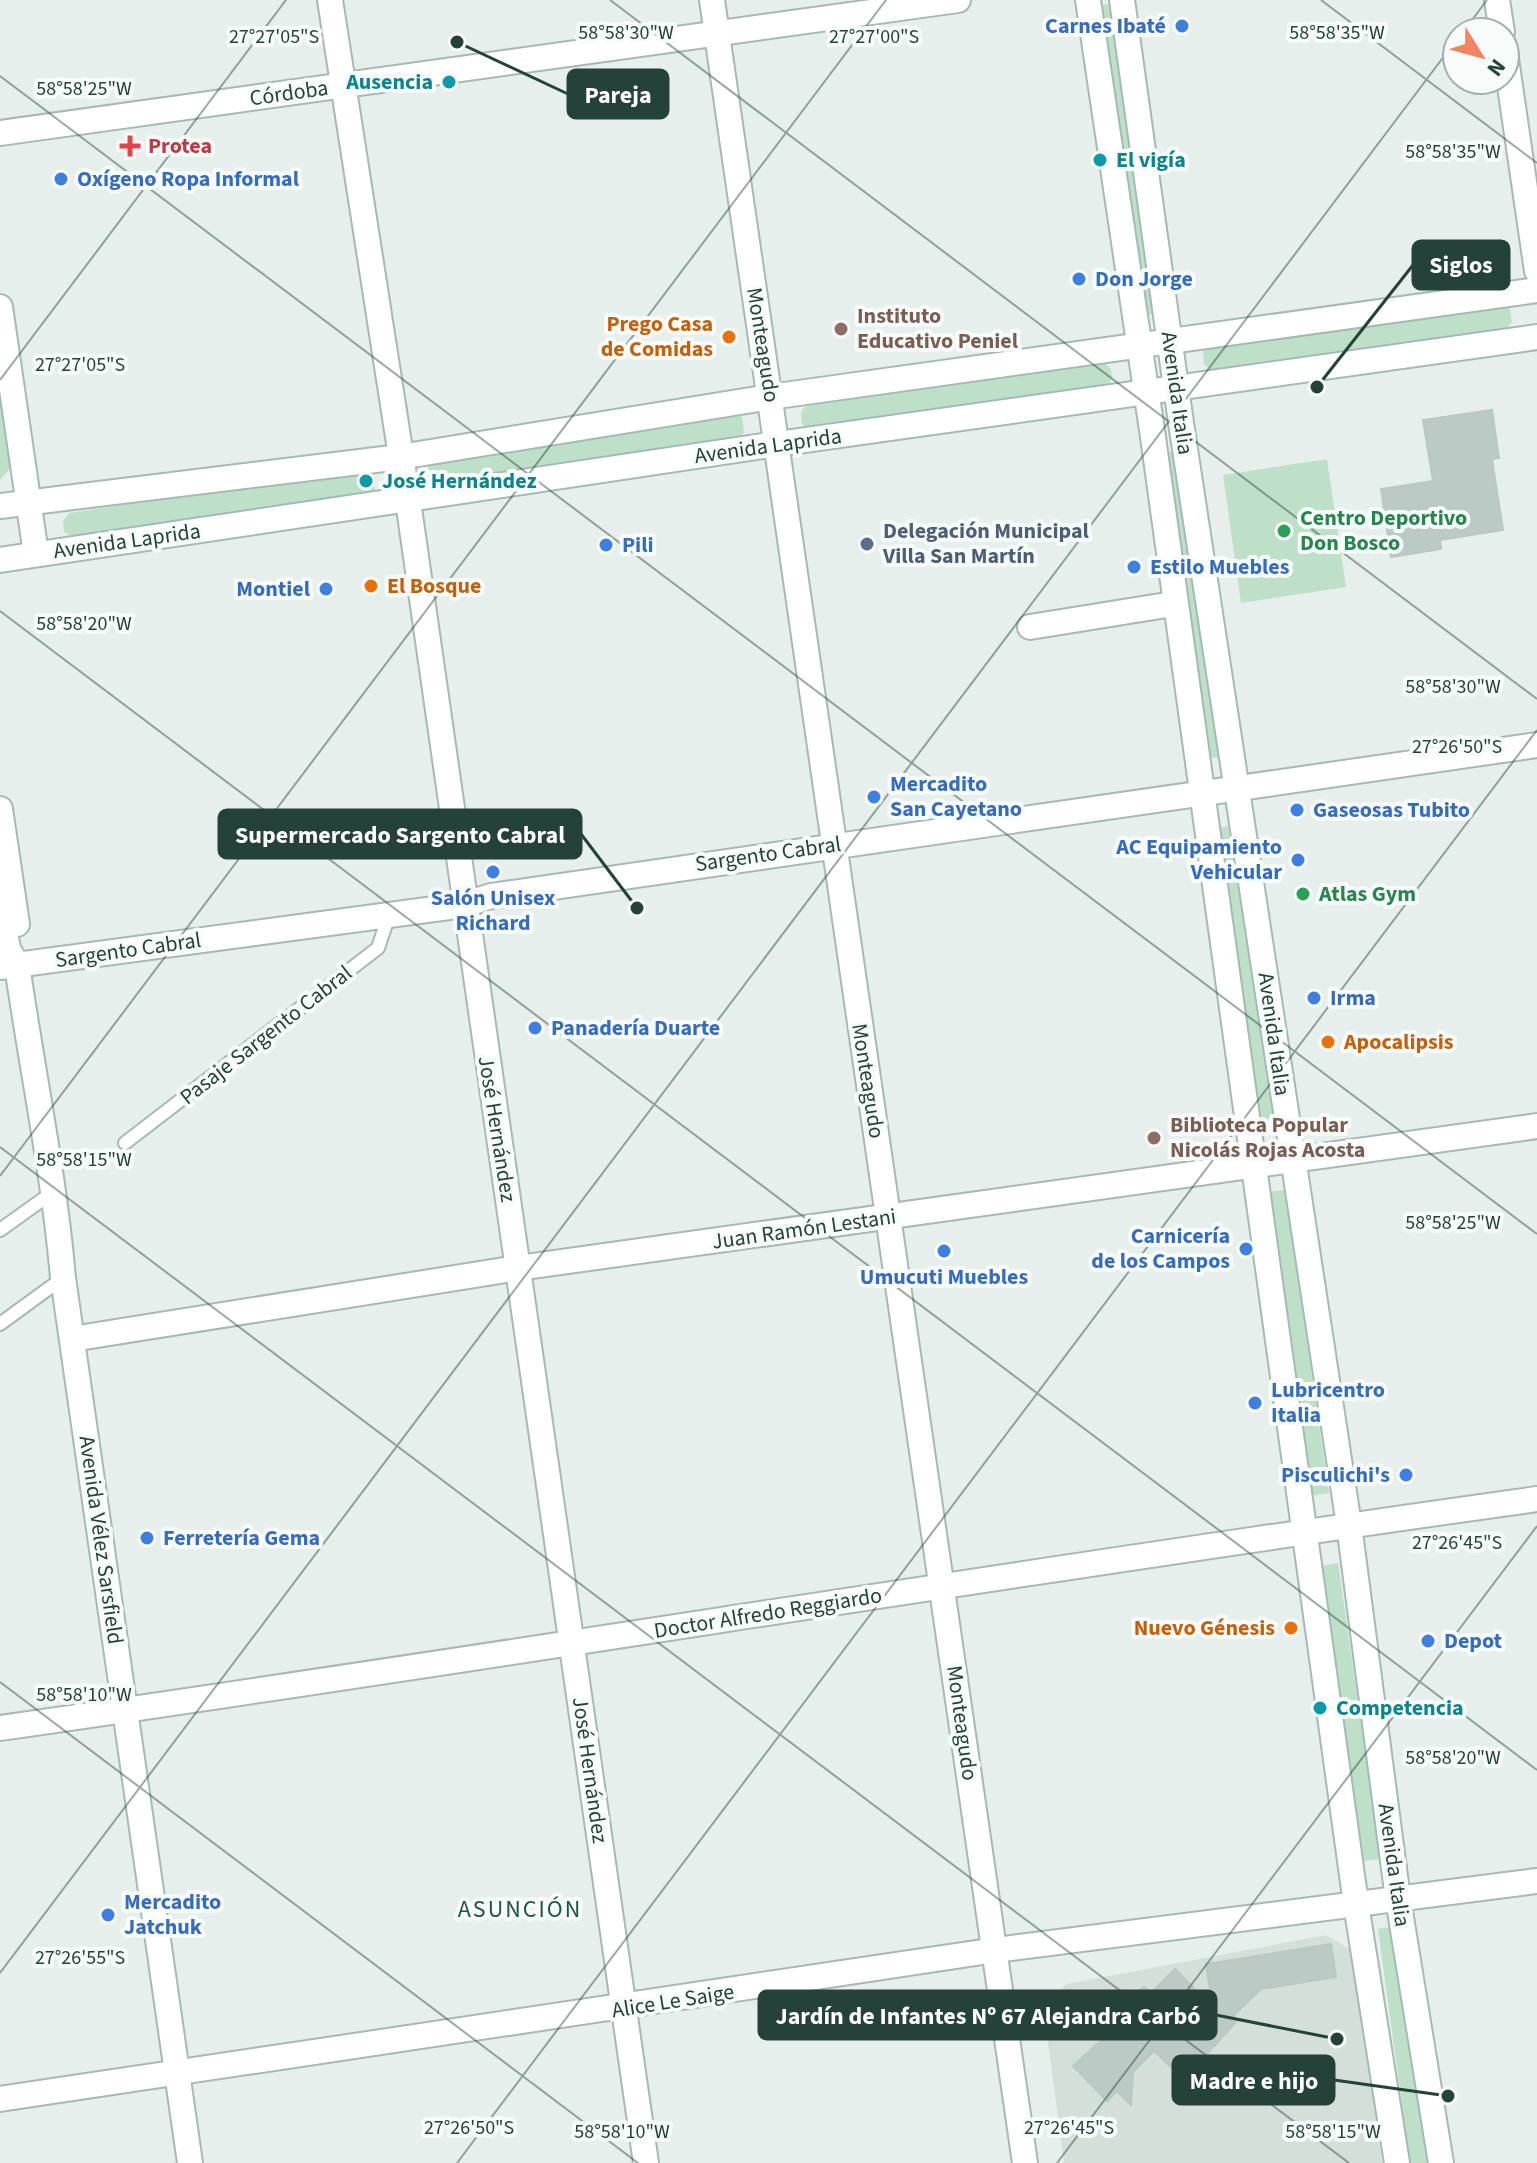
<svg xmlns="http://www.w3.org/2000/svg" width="1537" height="2163" font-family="'Source Sans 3',sans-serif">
	<rect width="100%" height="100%" fill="#e6efeb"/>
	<path fill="#d4dfda" d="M1326,1935l28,17 28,211h-318l-21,-159 24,-20z"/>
	<g fill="#bfe0c8">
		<path d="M1108,4l4,2 43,308 -8,1 -46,-310z"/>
		<path d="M1501,303l9,6 2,13 -7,8 -291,43 -10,-9 -1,-13 7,-8z"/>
		<path d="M1101,360l10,9 1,9 -7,12 -294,41 -9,-7 -1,-12 8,-11z"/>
		<path d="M0,367l15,96 -15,17z"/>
		<path d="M735,412l7,5 2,16 -8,7 -295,43 -10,-3 -3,-14 10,-10z"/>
		<path d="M1172,451l4,3 45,300 -3,4 -12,-1 -43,-302z"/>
		<path d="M1327,459l19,128 -105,16 -18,-128z"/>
		<path d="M367,468l5,3 3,19 -4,4 -298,43 -9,-5 -1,-11 6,-8z"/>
		<path d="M1228,826l46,292 -15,3 -45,-292z"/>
		<path d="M1285,1190l44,303 -19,3 -43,-304z"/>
		<path d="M1338,1563l43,296 -17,2 -43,-295z"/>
		<path d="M1395,1926l34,237h-19l-32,-234z"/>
	</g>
	<g fill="#bbcac4" stroke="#b8c9c2" stroke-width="2">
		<path d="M1492,410l7,48 -7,1 11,71 -63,10 1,9 -50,8 -10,-68 52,-8 -10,-61z"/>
		<path d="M1331,1944l5,33 -75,12 -29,28 4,5 -52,57 -30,-28 -21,21 -2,33 -14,-14 -10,10 -34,-35 56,-51 -6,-6 21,-22 7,6 24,-24 38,39 -7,-44z"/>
	</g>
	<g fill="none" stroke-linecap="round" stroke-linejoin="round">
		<g stroke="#a8b8b2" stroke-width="16">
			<g id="lane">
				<path d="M125,1143l253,-195 11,-33"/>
				<path d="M0,1230l53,-38"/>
				<path d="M0,1324l63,-46"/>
			</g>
		</g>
		<g stroke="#a8b8b2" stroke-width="28">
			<g id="street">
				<path d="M330,0l78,501 238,1662"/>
				<path d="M712,0l313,2163"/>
				<path d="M1497,0l5,32"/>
				<path d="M1505,52l32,219"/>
				<path d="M0,133l958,-133"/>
				<path d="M1030,627l143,-23"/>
				<path d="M0,967l464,-62 27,-9c348,-53 698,-98 1046,-151"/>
				<path d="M72,1339l446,-71 1019,-142"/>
				<path d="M0,1728c513,-73 1024,-158 1537,-229"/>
				<path d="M0,2099l996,-149 541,-69"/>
			</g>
		</g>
		<g stroke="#a4bbb3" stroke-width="28">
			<g id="secondary">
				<path d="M1088,0l64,430 204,1474 41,259"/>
				<path d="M1122,0l59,423 168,1102 49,374 43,264"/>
				<path d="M0,307l36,247"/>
				<path d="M0,506l400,-49 370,-60 767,-107"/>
				<path d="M0,560l777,-116 760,-107"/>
				<path d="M0,809l17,115"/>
				<path d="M0,904l8,45 9,16c15,105 37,208 46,313l127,885"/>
			</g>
		</g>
		<use href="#lane" stroke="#fff" stroke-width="12"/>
		<use href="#street" stroke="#fff" stroke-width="24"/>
		<use href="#secondary" stroke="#fff" stroke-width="24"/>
	</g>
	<path fill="none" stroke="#24423a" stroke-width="2" stroke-opacity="0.45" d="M610,0l927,699M1321,0l216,163M1463,32l24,-32M0,76l1537,1158M0,380l286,-380M0,611l1537,1159M0,1147l1349,1016M0,1176l886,-1176M0,1682l638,481M0,1973l1457,-1934M457,2163l1080,-1433M1057,2163l480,-637"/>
	<g fill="#3f7fe0" stroke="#f7fbf9" stroke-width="3">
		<circle cx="1182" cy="26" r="8"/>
		<circle cx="61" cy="179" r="8"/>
		<circle cx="1079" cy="279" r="8"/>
		<circle cx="606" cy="545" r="8"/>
		<circle cx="1134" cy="567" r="8"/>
		<circle cx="326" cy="589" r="8"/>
		<circle cx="874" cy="797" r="8"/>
		<circle cx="1297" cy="810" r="8"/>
		<circle cx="1298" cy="860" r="8"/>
		<circle cx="493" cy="872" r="8"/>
		<circle cx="1314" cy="998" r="8"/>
		<circle cx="535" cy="1028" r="8"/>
		<circle cx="1246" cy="1249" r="8"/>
		<circle cx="944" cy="1251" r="8"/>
		<circle cx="1255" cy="1403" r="8"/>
		<circle cx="1406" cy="1475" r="8"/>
		<circle cx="147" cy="1538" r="8"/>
		<circle cx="1428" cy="1641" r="8"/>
		<circle cx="108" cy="1915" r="8"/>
	</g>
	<g fill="#0f9aa8" stroke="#f7fbf9" stroke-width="3">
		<circle cx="449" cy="82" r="8"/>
		<circle cx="1100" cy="160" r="8"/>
		<circle cx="366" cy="481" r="8"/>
		<circle cx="1320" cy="1708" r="8"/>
	</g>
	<path fill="#e0444e" stroke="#f7fbf9" stroke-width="3" d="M126 134h8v8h8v8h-8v8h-8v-8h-8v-8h8z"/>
	<g fill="#8d6e63" stroke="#f7fbf9" stroke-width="3">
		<circle cx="841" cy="329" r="8"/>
		<circle cx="1154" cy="1138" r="8"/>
	</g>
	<g fill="#e8710a" stroke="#f7fbf9" stroke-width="3">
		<circle cx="729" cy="337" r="8"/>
		<circle cx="371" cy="586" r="8"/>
		<circle cx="1328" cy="1042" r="8"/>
		<circle cx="1291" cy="1628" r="8"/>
	</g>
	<g fill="#2e9e5b" stroke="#f7fbf9" stroke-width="3">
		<circle cx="1284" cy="531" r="8"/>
		<circle cx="1303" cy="894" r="8"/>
	</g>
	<circle fill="#5c6f8a" stroke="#f7fbf9" stroke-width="3" cx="867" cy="544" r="8"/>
	<g text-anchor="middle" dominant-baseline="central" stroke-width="8" stroke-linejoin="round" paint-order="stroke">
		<g font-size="22" font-weight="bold" fill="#366cbe" stroke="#f7fbf9" text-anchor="start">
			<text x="1166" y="26" text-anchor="end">Carnes Ibaté</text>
			<text x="77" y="179">Oxígeno Ropa Informal</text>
			<text x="1095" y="279">Don Jorge</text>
			<text x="622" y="545">Pili</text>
			<text x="1150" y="567">Estilo Muebles</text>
			<text x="310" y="589" text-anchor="end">Montiel</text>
			<text x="890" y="784">Mercadito<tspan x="890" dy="25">San Cayetano</tspan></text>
			<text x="1313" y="810">Gaseosas Tubito</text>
			<text x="1282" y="847" text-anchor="end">AC Equipamiento<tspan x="1282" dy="25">Vehicular</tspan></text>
			<text x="493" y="898" text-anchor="middle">Salón Unisex<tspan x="493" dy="25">Richard</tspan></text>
			<text x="1330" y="998">Irma</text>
			<text x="551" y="1028">Panadería Duarte</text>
			<text x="1230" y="1236" text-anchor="end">Carnicería<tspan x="1230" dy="25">de los Campos</tspan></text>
			<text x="944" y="1277" text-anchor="middle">Umucuti Muebles</text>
			<text x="1271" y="1390">Lubricentro<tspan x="1271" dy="25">Italia</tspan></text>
			<text x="1390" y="1475" text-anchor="end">Pisculichi's</text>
			<text x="163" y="1538">Ferretería Gema</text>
			<text x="1444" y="1641">Depot</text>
			<text x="124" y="1902">Mercadito<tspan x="124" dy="25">Jatchuk</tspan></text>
		</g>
		<g font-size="22" font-weight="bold" fill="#0d838f" stroke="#f7fbf9" text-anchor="start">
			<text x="433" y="82" text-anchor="end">Ausencia</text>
			<text x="1116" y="160">El vigía</text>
			<text x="382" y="481">José Hernández</text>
			<text x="1336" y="1708">Competencia</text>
		</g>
		<g font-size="22" fill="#24423a" stroke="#f7fbf9">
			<text transform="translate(289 93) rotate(-8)">Córdoba</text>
			<text transform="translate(763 345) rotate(81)">Monteagudo</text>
			<text transform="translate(1177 393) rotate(82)">Avenida Italia</text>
			<text transform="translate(768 446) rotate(-8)">Avenida Laprida</text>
			<text transform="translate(127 541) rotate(-8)">Avenida Laprida</text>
			<text transform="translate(768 854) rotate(-8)">Sargento Cabral</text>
			<text transform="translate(128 950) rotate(-8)">Sargento Cabral</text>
			<text transform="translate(1274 1034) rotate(82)">Avenida Italia</text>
			<text transform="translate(266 1035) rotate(-38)">Pasaje Sargento Cabral</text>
			<text transform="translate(868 1081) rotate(81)">Monteagudo</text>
			<text transform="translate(497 1129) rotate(81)">José Hernández</text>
			<text transform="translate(804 1229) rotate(-8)">Juan Ramón Lestani</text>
			<text transform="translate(101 1540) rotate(82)">Avenida Vélez Sarsfield</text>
			<text transform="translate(768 1613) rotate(-9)">Doctor Alfredo Reggiardo</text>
			<text transform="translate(962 1723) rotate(82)">Monteagudo</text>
			<text transform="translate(590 1770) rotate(82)">José Hernández</text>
			<text transform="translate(1394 1865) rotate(82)">Avenida Italia</text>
			<text transform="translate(673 2001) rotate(-9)">Alice Le Saige</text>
		</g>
		<g font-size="22" font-weight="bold" fill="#be3a42" stroke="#f7fbf9" text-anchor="start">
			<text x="148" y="146">Protea</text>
		</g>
		<g font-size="22" font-weight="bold" fill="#785e54" stroke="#f7fbf9" text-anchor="start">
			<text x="857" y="316">Instituto<tspan x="857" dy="25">Educativo Peniel</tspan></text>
			<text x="1170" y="1125">Biblioteca Popular<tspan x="1170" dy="25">Nicolás Rojas Acosta</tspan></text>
		</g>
		<g font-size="22" font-weight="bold" fill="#c56008" stroke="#f7fbf9" text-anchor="end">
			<text x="713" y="324">Prego Casa<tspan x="713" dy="25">de Comidas</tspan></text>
			<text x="387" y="586" text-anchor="start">El Bosque</text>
			<text x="1344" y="1042" text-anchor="start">Apocalipsis</text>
			<text x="1275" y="1628">Nuevo Génesis</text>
		</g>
		<g font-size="22" font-weight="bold" fill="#27864d" stroke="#f7fbf9" text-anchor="start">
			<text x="1300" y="518">Centro Deportivo<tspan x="1300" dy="25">Don Bosco</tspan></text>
			<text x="1319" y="894">Atlas Gym</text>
		</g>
		<g font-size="22" font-weight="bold" fill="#4e5e75" stroke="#f7fbf9" text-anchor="start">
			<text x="883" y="531">Delegación Municipal<tspan x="883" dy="25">Villa San Martín</tspan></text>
		</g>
		<g font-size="24" letter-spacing="2" fill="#1f5548" stroke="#f7fbf9">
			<text x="520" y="1909">ASUNCIÓN</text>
		</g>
	</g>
	<g font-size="20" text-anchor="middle" fill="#24423a" stroke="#f7fbf9" stroke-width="8" stroke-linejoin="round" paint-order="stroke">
		<text x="626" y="39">58°58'30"W</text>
		<text x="1337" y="39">58°58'35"W</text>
		<text x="274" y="43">27°27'05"S</text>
		<text x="874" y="43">27°27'00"S</text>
		<text x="84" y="95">58°58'25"W</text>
		<text x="1453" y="158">58°58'35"W</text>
		<text x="80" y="371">27°27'05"S</text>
		<text x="84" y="630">58°58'20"W</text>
		<text x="1453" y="693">58°58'30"W</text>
		<text x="1457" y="753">27°26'50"S</text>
		<text x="84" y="1166">58°58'15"W</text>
		<text x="1453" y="1229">58°58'25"W</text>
		<text x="1457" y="1549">27°26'45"S</text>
		<text x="84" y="1701">58°58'10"W</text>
		<text x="1453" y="1764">58°58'20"W</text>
		<text x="80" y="1964">27°26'55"S</text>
		<text x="469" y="2134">27°26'50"S</text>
		<text x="1069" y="2134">27°26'45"S</text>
		<text x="622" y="2138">58°58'10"W</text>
		<text x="1333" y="2138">58°58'15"W</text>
	</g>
	<path fill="none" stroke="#24423a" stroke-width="3" d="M457 42L568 94M1317 387L1413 265M637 908L581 834M1337 2039L1216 2015M1448 2096L1334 2080"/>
	<g fill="#24423a" stroke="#f7fbf9" stroke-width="3">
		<circle cx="457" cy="42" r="8"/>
		<circle cx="1317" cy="387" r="8"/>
		<circle cx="637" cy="908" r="8"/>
		<circle cx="1337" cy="2039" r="8"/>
		<circle cx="1448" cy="2096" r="8"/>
	</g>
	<g fill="#24423a" stroke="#24423a" stroke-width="3">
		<rect x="568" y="70" width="100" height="48" rx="8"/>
		<rect x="1413" y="241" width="96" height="48" rx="8"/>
		<rect x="219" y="810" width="362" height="48" rx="8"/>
		<rect x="759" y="1991" width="457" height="48" rx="8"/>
		<rect x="1173" y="2056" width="161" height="48" rx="8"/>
	</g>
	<g font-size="24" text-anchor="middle" font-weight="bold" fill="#fff">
		<text x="618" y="103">Pareja</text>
		<text x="1461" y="273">Siglos</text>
		<text x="400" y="843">Supermercado Sargento Cabral</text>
		<text x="988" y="2024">Jardín de Infantes Nº 67 Alejandra Carbó</text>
		<text x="1254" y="2089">Madre e hijo</text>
	</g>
	<g transform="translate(1481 56) rotate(127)"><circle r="38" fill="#f7fbf9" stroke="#a3b1ad" stroke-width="2"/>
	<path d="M0-6L14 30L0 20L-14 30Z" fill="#f4845f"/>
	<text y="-12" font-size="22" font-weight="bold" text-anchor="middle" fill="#24423a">N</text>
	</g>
</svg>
